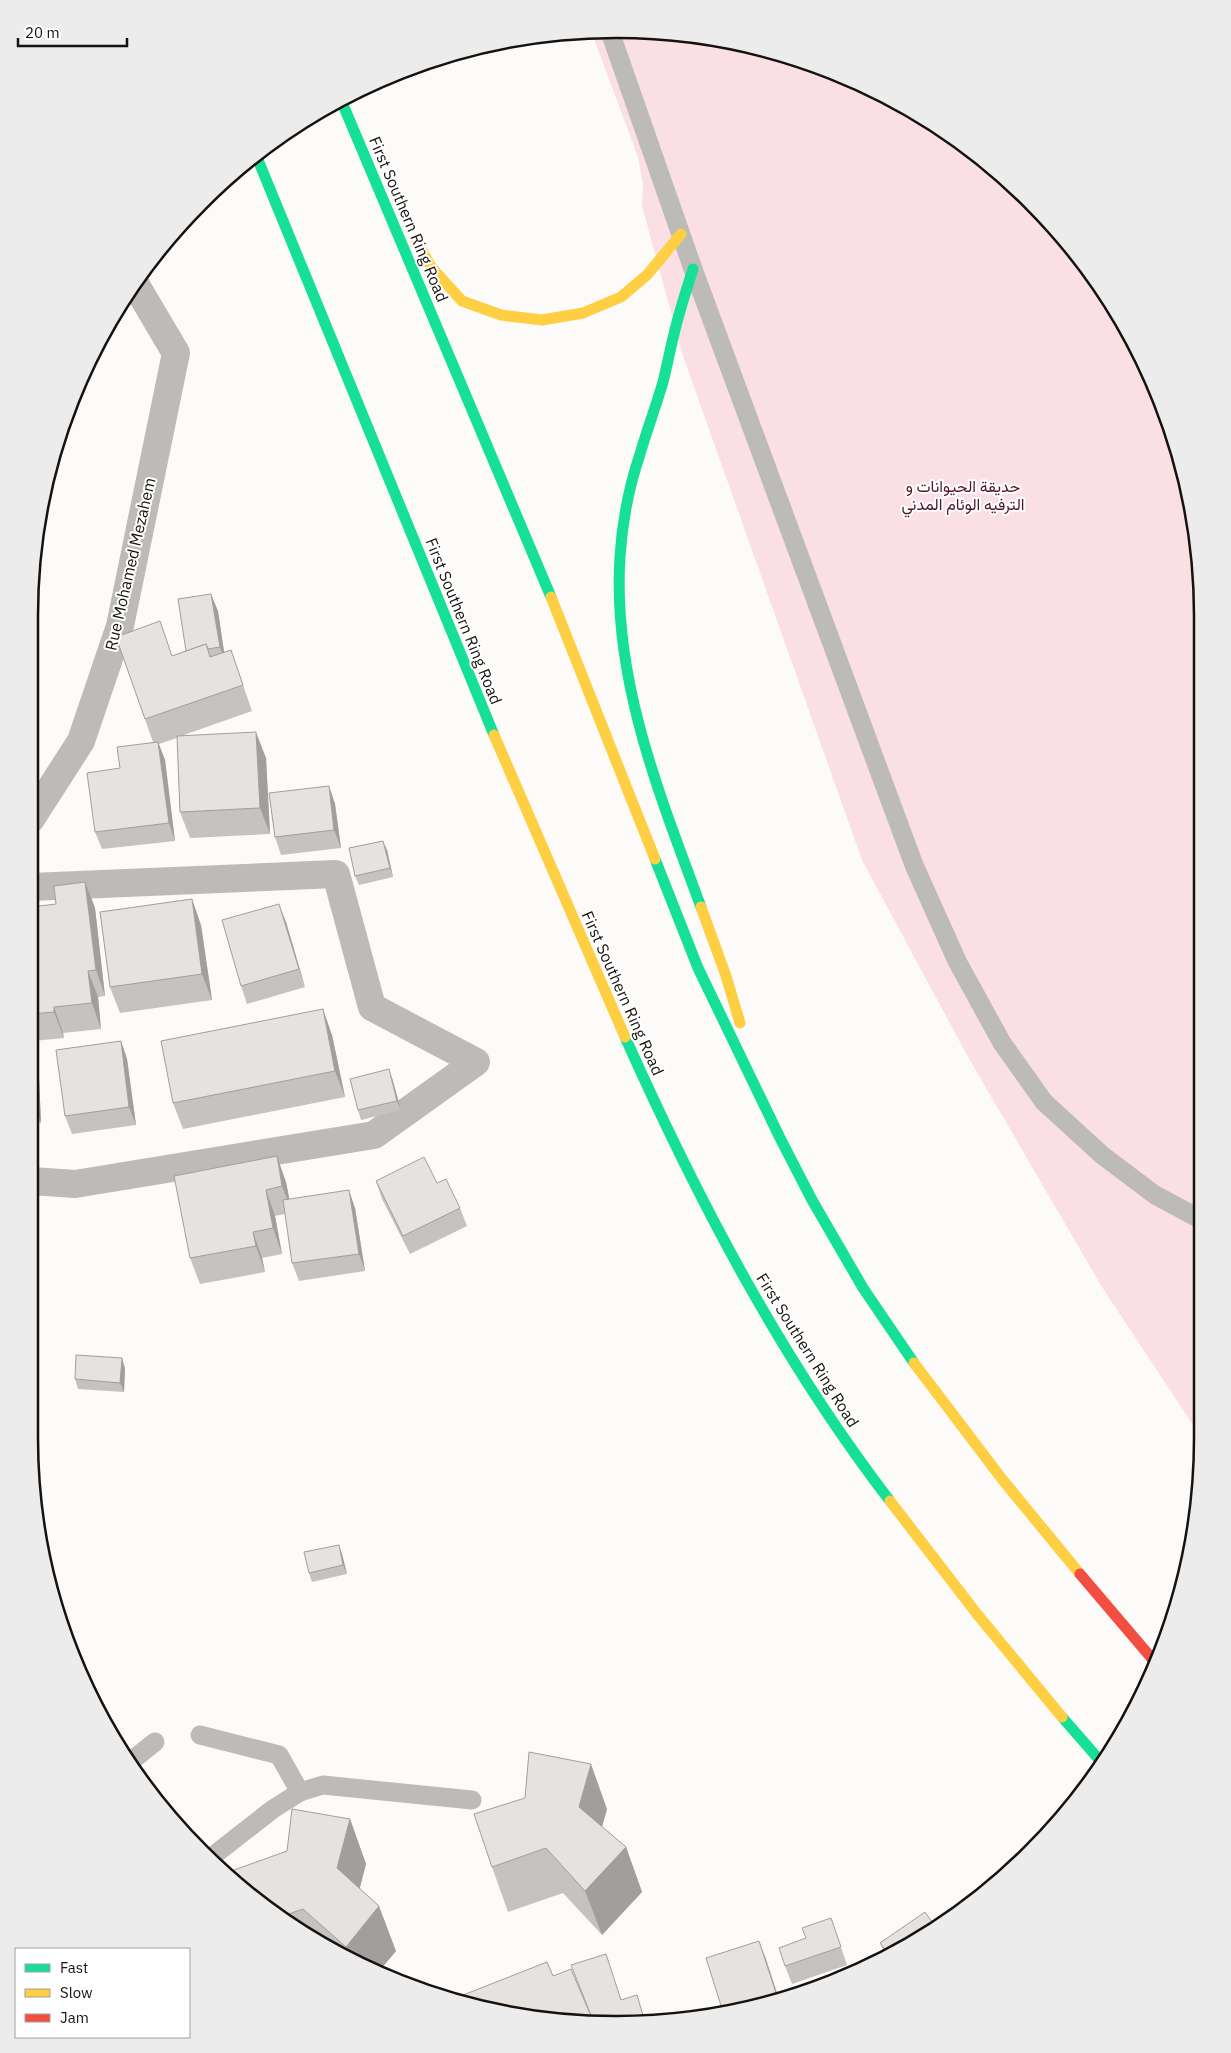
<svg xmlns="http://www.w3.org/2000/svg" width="1231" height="2053" font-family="'IBM Plex Sans',Vazirmatn,sans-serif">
	<rect width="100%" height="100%" fill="#fcfbf9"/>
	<path fill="#fae0e4" d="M616,29l114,11 110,34 102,54 89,73 92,121 48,105 26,112 4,898 -99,-150 -134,-230 -106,-197 -179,-504 -41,-150 1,-22 -5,-27 -47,-126z"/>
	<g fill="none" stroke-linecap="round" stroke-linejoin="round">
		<g stroke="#bdbbb7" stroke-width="19">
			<path d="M609,29l84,240 221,596 43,96 45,82 42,59 58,53 53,40 45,24"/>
			<path d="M200,1735l79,20 21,37"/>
			<path d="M130,1762l25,-20"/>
			<path d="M209,1859l64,-50 27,-17 23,-7 149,15"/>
		</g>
		<g stroke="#bdbbb7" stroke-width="28">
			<path d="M31,819l50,-78 39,-115 56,-273 -42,-71"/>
			<path d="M31,887l305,-13 36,133 104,55 -102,73 -299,49 -43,-3"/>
		</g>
		<g stroke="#16e098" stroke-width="11">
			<path d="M341,100l210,497"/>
			<path d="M256,155l238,580"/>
			<path d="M693,269c-7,22 -14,43 -19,65 -4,16 -7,32 -11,48 -7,24 -16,48 -23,72 -11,33 -18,69 -20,103 -8,122 40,239 81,350"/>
			<path d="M655,859l43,109 82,170 32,62 51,88 51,75"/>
			<path d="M625,1037c73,163 156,322 265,464"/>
			<path d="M1062,1717l41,47"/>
		</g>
		<g stroke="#ffcf43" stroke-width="11">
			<path d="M416,241l16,27 30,33 39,14 41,5 41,-7 38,-16 26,-22 34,-41"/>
			<path d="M551,597l104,262"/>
			<path d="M494,735l131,302"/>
			<path d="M701,907l25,69 14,47"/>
			<path d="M914,1363l88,116 78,95"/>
			<path d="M890,1501l87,113 85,103"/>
		</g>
		<path stroke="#f24e42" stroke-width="11" d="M1080,1574l74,87"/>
	</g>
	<g fill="#c6c2c1">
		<path d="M218,611l6,41 7,-2 21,61 -71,25 85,22 4,76 -80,4 -10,-26 -3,-74 -18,6 6,16 10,81 -73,8 -7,-17 25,-64 33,-26 -37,-105 57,19 13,-5z"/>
		<path d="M329,786l6,18 6,44 -60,7 -6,-18z"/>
		<path d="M387,850l6,27 -34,8 -4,-9z"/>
		<path d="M85,882l10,26 10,88 -7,1 3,32 -38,4 1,5 -31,3 5,14 3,68 -9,1 -1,-217 25,-3z"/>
		<path d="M286,922l19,65 -58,17 -6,-18z"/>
		<path d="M201,925l11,75 -92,13 -10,-26z"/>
		<path d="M332,1035l13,62 -162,32 -10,-26z"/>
		<path d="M121,1041l6,18 9,66 -64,9 -7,-18z"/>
		<path d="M392,1078l9,32 -40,10 -3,-10z"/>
		<path d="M174,1176l112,6 3,17 66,9 10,63 -66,10 -7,-18 -7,-49 -10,2 7,38 -20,4 3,14 -65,12 -10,-26z"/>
		<path d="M376,1181l61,2 23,25 7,18 -57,28 -28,-55z"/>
		<path d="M125,1368l-1,24 -46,-3 -3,-10z"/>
		<path d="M342,1554l5,20 -35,8 -3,-9z"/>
		<path d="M607,1809l-5,18 24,20 16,45 -40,43 -39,-42 -55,19 -16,-45z"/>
		<path d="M350,1819l16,45 -6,24 36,63 -16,19 -91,-45 -50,-41 48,-33z"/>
		<path d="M831,1918l16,47 -55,19 -7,-18 21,-28z"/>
		<path d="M935,1926h1l-49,31 -3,-5 -4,-9z"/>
	</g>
	<g fill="#a19e9d">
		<path d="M211,594l7,17 8,54 -6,-18z"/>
		<path d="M256,732l10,26 4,76 -10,-26z"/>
		<path d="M158,742l7,18 10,81 -6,-18z"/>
		<path d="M329,786l6,18 6,44 -7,-18z"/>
		<path d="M383,841l4,9 6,27 -3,-9z"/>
		<path d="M85,882l10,26 10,88 -9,-26z"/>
		<path d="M192,899l9,26 11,75 -10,-26z"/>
		<path d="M279,904l7,18 19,65 -6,-18z"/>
		<path d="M88,971l10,26 3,32 -9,-26z"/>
		<path d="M54,1007l9,26 1,5 -10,-26z"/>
		<path d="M323,1009l9,26 13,62 -10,-26z"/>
		<path d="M32,1039l6,16 3,68 -9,-25z"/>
		<path d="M121,1041l6,18 9,66 -7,-18z"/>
		<path d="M389,1069l3,9 9,32 -4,-9z"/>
		<path d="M277,1156l9,26 6,30 -10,-26z"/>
		<path d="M266,1190l9,26 7,38 -9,-26z"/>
		<path d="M349,1190l6,18 10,63 -6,-17z"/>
		<path d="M253,1232l9,26 3,14 -9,-26z"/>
		<path d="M122,1358l3,10 -1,24 -4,-9z"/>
		<path d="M339,1545l3,9 5,20 -4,-9z"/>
		<path d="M591,1764l16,45 -12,43 -16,-45z"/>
		<path d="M350,1819l16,45 -13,49 -16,-45z"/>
		<path d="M626,1847l16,45 -40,43 -17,-44z"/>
		<path d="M379,1906l17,45 -16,19 -32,-16 -2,-7z"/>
		<path d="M759,1941l7,18 13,40h-1z"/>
	</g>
	<g fill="#e6e2e0" stroke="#a19e9d">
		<path d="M211,594l9,53 -12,2 -2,-5 -20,7 -8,-52z"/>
		<path d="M160,621l12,35 34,-12 4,13 21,-7 12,35 -98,34 -29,-82z"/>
		<path d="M256,732l4,76 -80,4 -3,-76z"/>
		<path d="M158,742l11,81 -74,9 -8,-59 33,-5 -3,-21z"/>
		<path d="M329,786l5,44 -59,7 -6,-44z"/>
		<path d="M383,841l7,27 -35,8 -6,-28z"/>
		<path d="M85,882l11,88 -8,1 4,32 -38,4v5l-22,2 -1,-107 25,-3 -2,-18z"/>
		<path d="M192,899l10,75 -92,13 -10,-75z"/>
		<path d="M279,904l20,65 -58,17 -19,-66z"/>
		<path d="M323,1009l12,62 -162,32 -12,-62z"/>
		<path d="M121,1041l8,66 -64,9 -9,-66z"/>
		<path d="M389,1069l8,32 -39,9 -8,-31z"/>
		<path d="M277,1156l5,30 -16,4 7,38 -20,4 3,14 -66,12 -16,-82z"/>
		<path d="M424,1157l13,26 9,-4 14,29 -57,28 -27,-55z"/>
		<path d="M349,1190l10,64 -67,9 -9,-63z"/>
		<path d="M76,1355l46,3 -2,25 -45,-4z"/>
		<path d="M339,1545l4,20 -34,8 -5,-21z"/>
		<path d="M529,1752l62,12 -12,43 47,40 -41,44 -39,-43 -54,19 -18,-53 51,-16z"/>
		<path d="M292,1809l58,10 -13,49 42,38 -33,41 -43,-38 -23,8 -41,-33 -5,-14 53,-19z"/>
		<path d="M925,1912l10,14 -46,29 -9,-12z"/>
		<path d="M831,1918l10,29 -56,19 -6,-18 27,-10 -4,-10z"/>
		<path d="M759,1941l19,58 -55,13 -17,-54z"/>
		<path d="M606,1954l15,46 16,-5 8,27 -30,2 -21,-1 -23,-58z"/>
		<path d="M547,1962l6,14 18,-7 23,54 -55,-4 -86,-20z"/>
	</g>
	<g text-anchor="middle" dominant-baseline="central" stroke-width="4" stroke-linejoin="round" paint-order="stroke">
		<g font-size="16" fill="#17120e" stroke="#fff">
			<text transform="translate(409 219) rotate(67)">First Southern Ring Road</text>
			<text transform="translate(130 564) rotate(-77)">Rue Mohamed Mezahem</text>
			<text transform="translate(464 621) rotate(68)">First Southern Ring Road</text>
			<text transform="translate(623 993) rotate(66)">First Southern Ring Road</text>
			<text transform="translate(808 1350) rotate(58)">First Southern Ring Road</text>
		</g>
		<g font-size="16" fill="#521528" stroke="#fff">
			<text x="963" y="486">حديقة الحيوانات و<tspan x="963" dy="18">الترفيه الوئام المدني</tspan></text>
		</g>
	</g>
	<path d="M0 0H1231V2053H0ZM616 38H616A578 578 0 0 1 1194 616V1438A578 578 0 0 1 616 2016H616A578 578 0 0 1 38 1438V616A578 578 0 0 1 616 38Z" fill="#ececec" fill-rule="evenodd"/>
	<path fill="none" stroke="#17120e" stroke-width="2.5" d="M616 38H616A578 578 0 0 1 1194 616V1438A578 578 0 0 1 616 2016H616A578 578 0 0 1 38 1438V616A578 578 0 0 1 616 38Z"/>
	<rect x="15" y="1948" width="175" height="90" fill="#ffffff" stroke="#a2a09f"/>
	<rect x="25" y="1964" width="25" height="8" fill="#16e098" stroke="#a2a09f"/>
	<text x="60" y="1973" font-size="15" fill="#17120e">Fast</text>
	<rect x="25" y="1989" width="25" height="8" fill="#ffcf43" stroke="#a2a09f"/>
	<text x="60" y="1998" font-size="15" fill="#17120e">Slow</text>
	<rect x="25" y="2014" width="25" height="8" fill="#f24e42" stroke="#a2a09f"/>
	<text x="60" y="2023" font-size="15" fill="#17120e">Jam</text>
	<path d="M18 38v8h109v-8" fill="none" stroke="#17120e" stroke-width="2.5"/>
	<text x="25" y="38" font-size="15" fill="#17120e" stroke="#ffffff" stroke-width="4" paint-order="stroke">20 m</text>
</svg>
